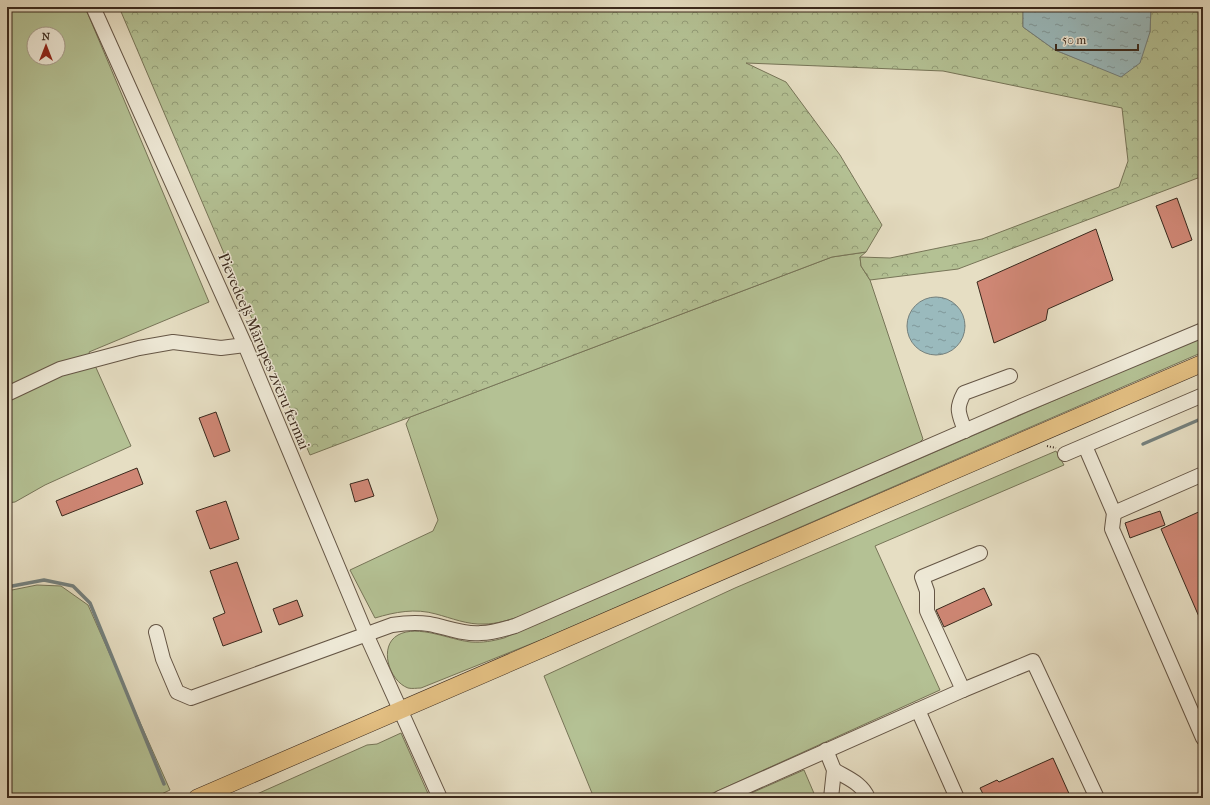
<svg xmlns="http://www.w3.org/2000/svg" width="1210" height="805" font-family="'IM FELL French Canon',serif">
	<defs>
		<pattern id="forest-crowns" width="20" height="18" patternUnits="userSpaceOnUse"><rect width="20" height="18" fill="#b4c194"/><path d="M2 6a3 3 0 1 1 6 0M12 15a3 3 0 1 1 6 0" fill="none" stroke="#939d78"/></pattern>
		<pattern id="water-ripples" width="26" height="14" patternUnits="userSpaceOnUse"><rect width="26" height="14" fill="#9ababd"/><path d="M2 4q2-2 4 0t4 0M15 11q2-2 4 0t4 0" fill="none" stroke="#7f9799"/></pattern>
	</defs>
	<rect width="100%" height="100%" fill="#e6dec3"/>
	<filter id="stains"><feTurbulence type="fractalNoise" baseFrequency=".005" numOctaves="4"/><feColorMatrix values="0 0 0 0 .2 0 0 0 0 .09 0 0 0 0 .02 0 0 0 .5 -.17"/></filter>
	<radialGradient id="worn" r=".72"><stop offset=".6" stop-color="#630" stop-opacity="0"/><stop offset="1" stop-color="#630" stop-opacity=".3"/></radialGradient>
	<g fill="#b4c194" stroke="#777558" fill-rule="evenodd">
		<path d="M7,7h78l124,295 -120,50 42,94 -86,39 -30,17 -8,1zM34,34h24v24h-24z"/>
		<path d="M866,252l-6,5 1,9 9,14 53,159 -5,5 -397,172c-12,4 -24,8 -37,8 -16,1 -33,-6 -48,-10 -21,-6 -41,-2 -61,4l-25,-48 83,-39 5,-11 -32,-96 4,-7 422,-160z"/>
		<path d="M1203,336v16l-660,287 -122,49c-4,0 -9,1 -13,0 -19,-7 -30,-42 -10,-53 20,-11 52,5 73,7 11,1 22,-1 33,-4l174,-77 174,-73z"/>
		<path d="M1056,451l8,14 -189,81 65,144 -238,108h-108l-50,-122 191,-88z"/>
		<path d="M37,585l24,1 27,19 82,185 -17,8h-146v-207z"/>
		<path d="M401,733l29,65h-182l119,-53 10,-1z"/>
		<path d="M804,770l12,28h-76z"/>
	</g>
	<path fill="url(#forest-crowns)" stroke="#777558" d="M119,7h904v20l32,23 66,26 29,-44 1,-25h52v169l-245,93 -88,11 -9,-14 -1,-9 30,1 92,-19 137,-52 9,-26 -6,-53 -179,-37 -197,-8 40,19 54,73 42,70 -16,27 -34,5 -522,198z"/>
	<g fill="url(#water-ripples)" stroke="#74807d">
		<path d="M1023,7h128l-1,25 -10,31 -19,14 -66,-27 -32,-23z"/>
		<circle cx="936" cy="326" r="29"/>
	</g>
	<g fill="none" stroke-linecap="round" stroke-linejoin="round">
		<g stroke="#74807d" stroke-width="3.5">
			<path d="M1143,444l60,-26"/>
			<path d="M7,587l37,-7 29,6 17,17 74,181"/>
		</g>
	</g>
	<g fill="#cf8775" stroke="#3a291d">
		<path d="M1177,198l15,42 -20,8 -16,-42z"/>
		<path d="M1096,229l17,51 -65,29 -2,11 -52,23 -17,-61z"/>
		<path d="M216,412l14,39 -16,6 -15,-39z"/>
		<path d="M137,468l6,16 -81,32 -6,-15z"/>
		<path d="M368,479l6,17 -19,6 -5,-18z"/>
		<path d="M226,501l13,38 -29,10 -14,-38z"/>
		<path d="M1203,510v116l-42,-97z"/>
		<path d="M1160,511l5,14 -35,13 -5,-15z"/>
		<path d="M237,562l25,70 -39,14 -10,-28 12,-5 -15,-42z"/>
		<path d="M984,588l8,17 -48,22 -8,-17z"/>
		<path d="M297,600l6,16 -24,9 -6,-16z"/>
		<path d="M1053,758l18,40h-86l-5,-10 17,-8 2,2z"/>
	</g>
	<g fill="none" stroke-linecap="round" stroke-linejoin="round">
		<g stroke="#655646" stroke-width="16">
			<g id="minor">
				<path d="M93,7l152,338 121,289 74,164"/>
				<path d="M7,394l53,-25 79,-21 34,-6 48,6 24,-3"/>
				<path d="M965,431c-6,-18 -10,-21 -1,-38l46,-17"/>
				<path d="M1085,446l29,67 89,-39"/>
				<path d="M1065,454l138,-59"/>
				<path d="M1114,513l-2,16 91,209"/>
				<path d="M156,632l7,27 14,33 14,6 201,-73c12,-2 25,-3 37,-1 17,3 35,11 52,9 12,0 23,-4 34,-7l509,-221 179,-75"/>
				<path d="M963,690l70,-29 64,137"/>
				<path d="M918,710l39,88"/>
				<path d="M826,750l8,20 -3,28"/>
				<path d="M834,770c13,8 28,13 34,28"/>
				<path d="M720,798l243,-108 -36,-79v-20l-5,-14 58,-24"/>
			</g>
		</g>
		<g stroke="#3a291d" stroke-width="18">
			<path id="major" d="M197,798l1006,-435"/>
		</g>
		<path stroke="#3a291d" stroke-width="2" stroke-dasharray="1 2" stroke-linecap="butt" d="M1047,446l9,2"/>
		<use href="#minor" stroke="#efead8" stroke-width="14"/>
		<use href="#major" stroke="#e3bf82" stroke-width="17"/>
	</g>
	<g text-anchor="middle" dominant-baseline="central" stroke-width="3" stroke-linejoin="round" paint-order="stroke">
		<g font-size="15" fill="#3a291d" stroke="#efead8">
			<text transform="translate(264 351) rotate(67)">Pievedceļš Mārupes zvēru fermai</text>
		</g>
	</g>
	<rect width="1210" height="805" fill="none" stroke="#e6dec3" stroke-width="24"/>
	<rect x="8" y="8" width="1194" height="789" fill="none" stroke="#3a291d" stroke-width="2"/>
	<rect x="12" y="12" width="1186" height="781" fill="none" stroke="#3a291d"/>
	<g transform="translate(46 46)"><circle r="19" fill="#efead8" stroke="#a79d8d"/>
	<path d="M0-3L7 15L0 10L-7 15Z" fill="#8f2418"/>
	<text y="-6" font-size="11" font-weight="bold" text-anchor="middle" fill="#3a291d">N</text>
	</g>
	<path d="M1056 44v6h82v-6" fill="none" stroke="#3a291d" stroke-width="2"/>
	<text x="1062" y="44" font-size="12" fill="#3a291d" stroke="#efead8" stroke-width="3" paint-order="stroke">50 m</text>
	<rect width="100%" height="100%" filter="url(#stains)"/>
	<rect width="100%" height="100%" fill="url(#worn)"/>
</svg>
